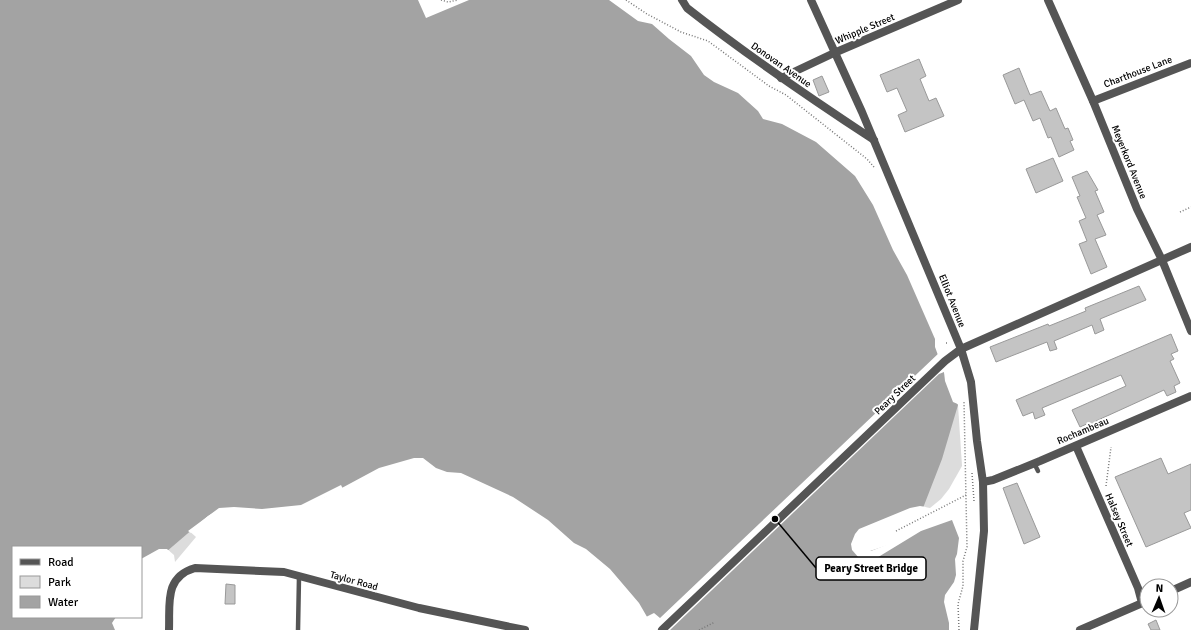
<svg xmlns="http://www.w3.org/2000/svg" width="1191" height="630" font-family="Signika,sans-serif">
	<rect width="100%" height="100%" fill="#fff"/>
	<g fill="#dcdcdc">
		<path d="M945,381l13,24 4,61 -13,23 -8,10 -11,9 -10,-2z"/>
		<path d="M187,529l9,8 -21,25 -1,-7 -7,-6 -37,-2z"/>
	</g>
	<path fill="#a3a3a3" d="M0,0h418l8,18 43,-18h140l29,21 14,3 17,15 22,17 13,19 10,7 24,11 20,18 5,8 19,5 34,18 39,34 18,29 20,45 14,25 28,64v8l19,52 4,6 -16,54 -19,49 -34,15 -28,16 -1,5 7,8 27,-9 58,-27 10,22 -6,29 2,10 -8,21 3,32h-292l-7,-7 -4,-1 -11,-19 -29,-34 -24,-20 -12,-6 -26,-23 -35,-23 -52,-24 -14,-1 -11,-4 -13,-10h-9l-35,10 -54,29 -25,10 -18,4 -62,-2 -12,7 -42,36 -20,13 -5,11v-29h-128v70h114v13h-127z"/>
	<g fill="#fff">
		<path d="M940,352l15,46 5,7 -7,-3 -8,-21 -1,-9 -5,2 -269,256h-11l-5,-6h-5l-3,-7 8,-4 6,5z"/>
		<path d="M341,485l2,4 -42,20 -19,4 -62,-2 -10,6 -19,16 -3,-2 31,-23 15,-1 28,2 39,-4z"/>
		<path d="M920,506l6,1 -2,3 -5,1 -18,12 -11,2 -12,9 -15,7 -1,2 2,4 7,4 15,-6 52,-29 15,-1 9,19 1,15 -5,18 2,11 -8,21 3,31h-6v-7l-5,-21 1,-7 9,-13 2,-7 -1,-16 2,-5 2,-16 -7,-18 -31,11 -46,28 -12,1 -4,-2 -7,-8 -1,-6 4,-10 4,-5 51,-21z"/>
		<path d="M159,549h8l3,3 -10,5 -10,10h-3l-6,11v-19z"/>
		<path d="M116,617h13v13h-14l-3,-7z"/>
	</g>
	<g fill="#c4c4c4" stroke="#999">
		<path d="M919,59l7,17 -6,3 9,22 7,-3 8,18 -39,16 -7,-17 9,-4 -10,-23 -10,4 -7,-17z"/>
		<path d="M1019,68l11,27 11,-4 9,20 6,-3 9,21 3,-1 5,12 -3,1 4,9 -15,7 -8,-20 -3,1 -8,-20 -7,3 -9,-21 -9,4 -12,-29z"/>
		<path d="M822,76l7,16 -10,4 -6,-16z"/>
		<path d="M1053,158l10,23 -27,12 -10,-24z"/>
		<path d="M1087,171l11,19 -3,1 9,21 -7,3 9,20 -11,4 12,28 -16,7 -12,-30 8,-3 -8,-20 7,-3 -9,-21 3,-1 -8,-19z"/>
		<path d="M1139,286l7,14 -46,19 4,11 -9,4 -3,-9 -38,16 3,8 -7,2 -3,-9 -51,20 -6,-15 58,-23 1,2 37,-15 -1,-3z"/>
		<path d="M1171,334l7,17 -7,3 3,5 -4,2 10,22 -6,3 2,6 -9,4 -3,-6 -68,31 2,5 -6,3 -3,-6 -9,4 -8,-17 54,-24 -5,-11 -79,33 3,7 -10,4 -2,-7 -10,4 -7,-16z"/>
		<path d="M1161,458l7,16 23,-10v46l-7,3 7,15 -45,19 -31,-70z"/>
		<path d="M1017,483l23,54 -16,7 -21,-56z"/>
		<path d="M226,584l9,1v19h-10z"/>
		<path d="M1156,620l4,10h-9l-3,-6z"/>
	</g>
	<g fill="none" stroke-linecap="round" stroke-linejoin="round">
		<g stroke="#777" stroke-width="1.5" stroke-dasharray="1 2" stroke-linecap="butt">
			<path d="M441,0l7,2 10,-2"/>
			<path d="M626,0l21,14 34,18 27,9 61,45 17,9 81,64 7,8"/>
			<path d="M1180,212l11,-5"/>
			<path d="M946,343h2"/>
			<path d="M972,473l2,28"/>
			<path d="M1106,486l5,-39"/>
			<path d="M896,531l70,-36"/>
			<path d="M699,630l16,-8"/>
			<path d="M959,630l-1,-26 5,-18v-25l4,-14 -3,-145"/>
		</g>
		<g stroke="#555" stroke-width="4.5">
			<path d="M1034,463l4,8"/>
			<path d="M298,630l1,-53"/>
		</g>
		<g stroke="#555" stroke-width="8">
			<path d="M682,0l5,8c60,47 123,90 187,132"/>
			<path d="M811,0l51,112 99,237 10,33 6,59 6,41 1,49 -10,99"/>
			<path d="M1048,0l45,101 44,108 25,51 29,71"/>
			<path d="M781,78l53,-25 124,-53"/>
			<path d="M1093,101l98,-38"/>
			<path d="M1076,446l62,142 4,15"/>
			<path d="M983,482l10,-2 47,-19 151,-65"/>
			<path d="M1171,591l20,-9"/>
			<path d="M169,630c1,-26 -5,-53 26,-62l89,4 135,36 106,22"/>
			<path d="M662,630l283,-269 16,-12 230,-102"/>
			<path d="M1080,630l67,-29"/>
		</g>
	</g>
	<g text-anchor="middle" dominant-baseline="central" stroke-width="4" stroke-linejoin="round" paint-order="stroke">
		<g font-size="10" fill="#000" stroke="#fff">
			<text transform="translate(865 29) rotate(-23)">Whipple Street</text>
			<text transform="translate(781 65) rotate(35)">Donovan Avenue</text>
			<text transform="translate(1138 72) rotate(-21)">Charthouse Lane</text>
			<text transform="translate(1129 162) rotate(68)">Meyerkord Avenue</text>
			<text transform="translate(952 301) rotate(68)">Elliot Avenue</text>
			<text transform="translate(895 395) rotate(-44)">Peary Street</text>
			<text transform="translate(1083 431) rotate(-23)">Rochambeau</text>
			<text transform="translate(1119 520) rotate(67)">Halsey Street</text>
			<text transform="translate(354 581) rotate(15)">Taylor Road</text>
		</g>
	</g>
	<path fill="none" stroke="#000" stroke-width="1.5" d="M775 519L816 568"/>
	<circle fill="#000" stroke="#fff" stroke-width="1.5" cx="775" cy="519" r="4"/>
	<rect fill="#fff" stroke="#000" stroke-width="1.5" x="816" y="557" width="110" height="23" rx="4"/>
	<g font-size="11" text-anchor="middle" font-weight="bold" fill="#000">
		<text x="871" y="572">Peary Street Bridge</text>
	</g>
	<rect x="12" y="546" width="130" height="72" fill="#ffffff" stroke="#999999"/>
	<rect x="20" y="559" width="20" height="6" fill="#555555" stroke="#999999"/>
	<text x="48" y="566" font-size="12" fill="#000000">Road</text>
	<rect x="20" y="576" width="20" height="12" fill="#dcdcdc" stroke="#999999"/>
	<text x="48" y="586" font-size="12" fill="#000000">Park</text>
	<rect x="20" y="596" width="20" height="12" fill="#a3a3a3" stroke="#999999"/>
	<text x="48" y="606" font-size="12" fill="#000000">Water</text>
	<g transform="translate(1159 598) rotate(2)"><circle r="19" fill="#ffffff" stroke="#999999"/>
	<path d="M0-3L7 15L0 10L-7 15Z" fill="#000000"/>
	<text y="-6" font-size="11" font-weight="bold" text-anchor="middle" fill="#000000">N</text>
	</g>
</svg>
